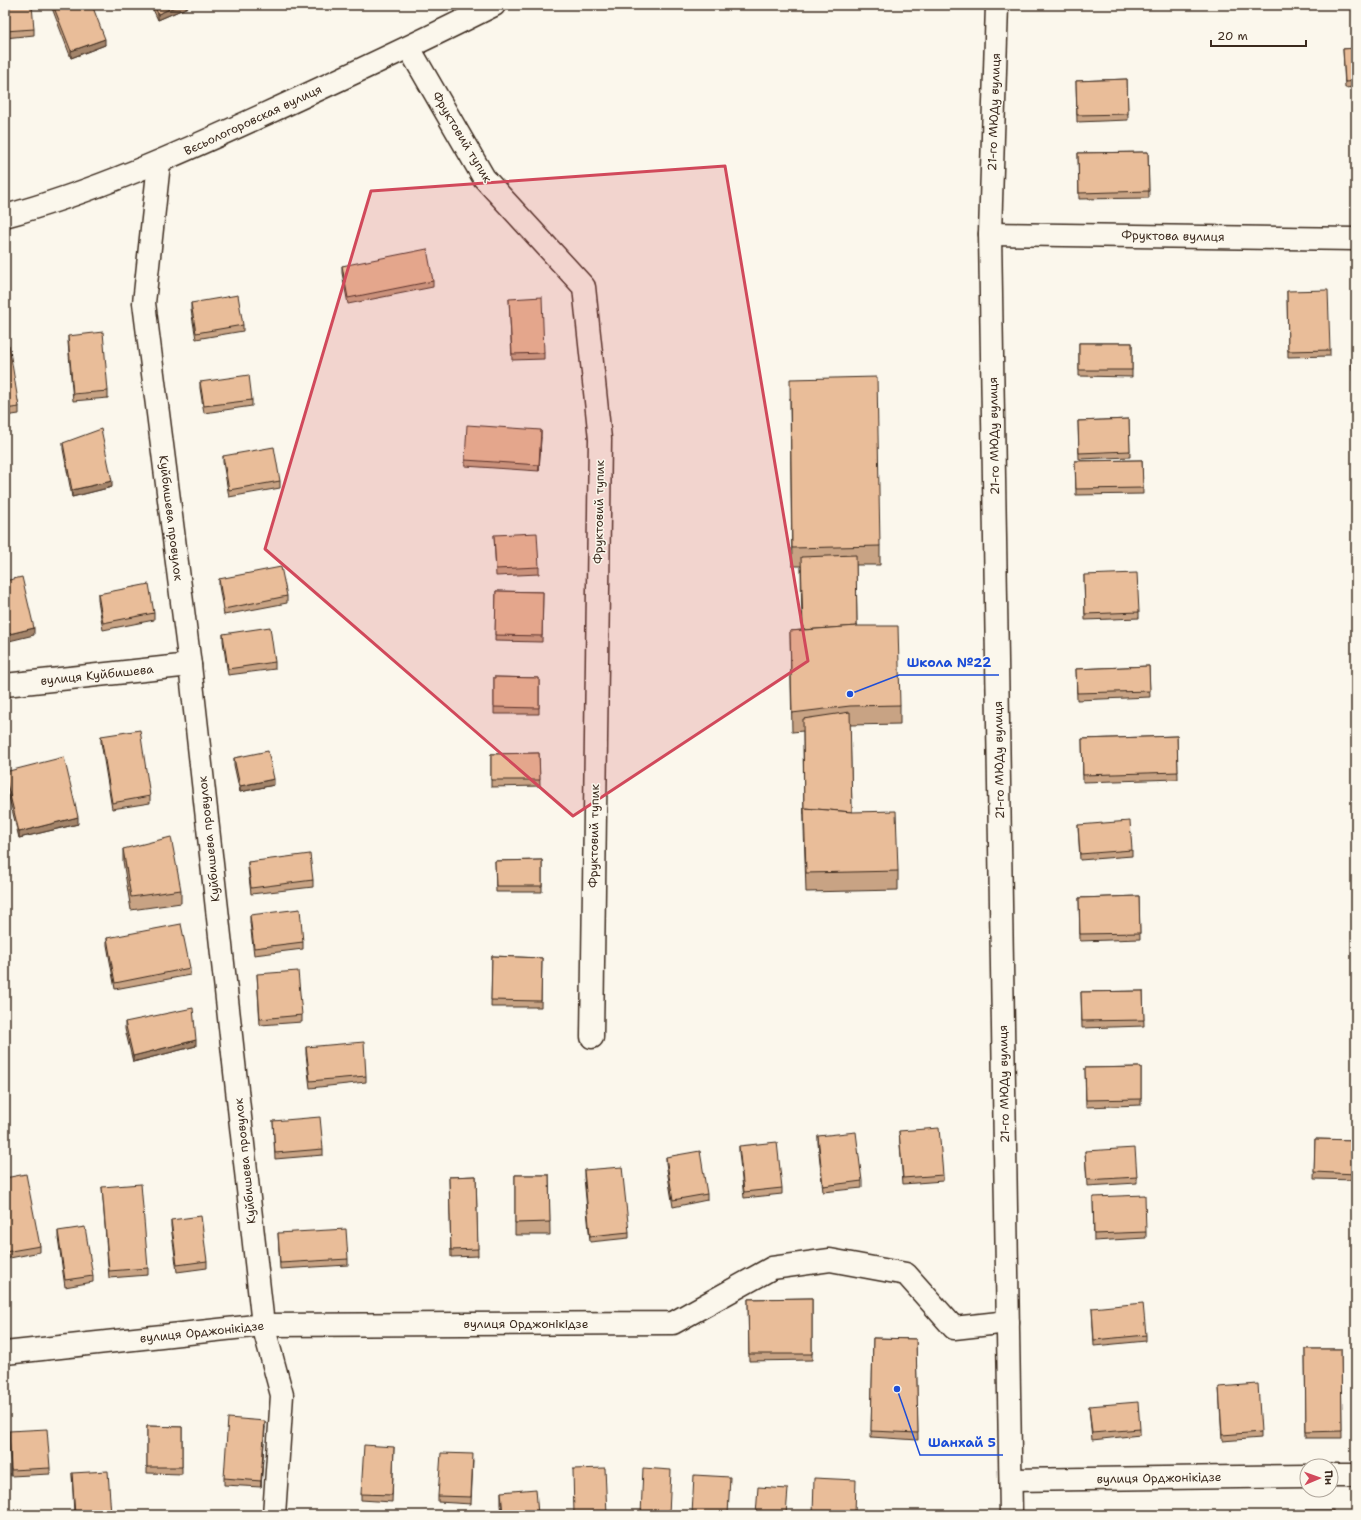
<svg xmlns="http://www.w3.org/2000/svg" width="1361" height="1520" font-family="'Shantell Sans',sans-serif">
	<rect width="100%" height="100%" fill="#fbf7ec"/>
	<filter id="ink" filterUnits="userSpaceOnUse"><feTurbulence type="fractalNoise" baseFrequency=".025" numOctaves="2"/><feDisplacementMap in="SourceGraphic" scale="8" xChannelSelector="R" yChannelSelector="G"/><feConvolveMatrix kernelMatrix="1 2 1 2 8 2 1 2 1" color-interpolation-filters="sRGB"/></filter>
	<g filter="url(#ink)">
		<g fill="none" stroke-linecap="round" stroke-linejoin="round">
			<g stroke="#3b2a1e" stroke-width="25">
				<g id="street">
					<path d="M409,48l75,130 100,109 16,152 -8,598"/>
					<path d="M159,163l-15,140 46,362 73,660 19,70 -8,120"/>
					<path d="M990,234l366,5"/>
					<path d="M5,685l185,-20"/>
					<path d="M5,1353l258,-28 410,-2 99,-55 58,-8 76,14 48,54 54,-6"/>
					<path d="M1331,1475h25"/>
					<path d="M1011,1480l296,-4"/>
				</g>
			</g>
			<g stroke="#3b2a1e" stroke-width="25">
				<g id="secondary">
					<path d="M997,5l-7,229 21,1281"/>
					<path d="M5,216c89,-24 173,-62 256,-100 78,-36 156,-72 233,-111"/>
				</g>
			</g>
			<use href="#street" stroke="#fbf7ec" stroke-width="22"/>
			<use href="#secondary" stroke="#fbf7ec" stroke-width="22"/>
		</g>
		<g fill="#c8a384" stroke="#3b2a1e">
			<path d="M5,5l29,24v6l-29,3z"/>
			<path d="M52,5h40l13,40 -34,13 -19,-50z"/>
			<path d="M151,5h37v2l-30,13z"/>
			<path d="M1356,48v39l-11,1 -2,-39z"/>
			<path d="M1127,79l1,41 -51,2 -1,-41z"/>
			<path d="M1148,152l1,46 -70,1 -1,-46z"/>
			<path d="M342,266l91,15v6l-85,17 -6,-31z"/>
			<path d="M1287,291l43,59v6l-42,1z"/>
			<path d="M509,299l35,54v6l-32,1z"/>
			<path d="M191,303l52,22v6l-47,8 -5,-29z"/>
			<rect x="1352" y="335" width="4" height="35"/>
			<path d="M68,336l40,55v7l-35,3 -5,-59z"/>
			<path d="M1079,343h53v34l-53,-1z"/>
			<path d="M5,346l14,61v7l-14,2z"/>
			<path d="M200,382l52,18v6l-48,7 -4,-25z"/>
			<path d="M790,398l90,148v19h-24l1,61 43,79v19l-50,1 2,87 46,59v19l-92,2 -2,-65 -1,-96 -11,1 -2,-101 12,-1 -1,-64h-9z"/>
			<path d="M1129,419l1,38 -51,2 -1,-38z"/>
			<path d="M541,437l-2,34 -74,-5v-6z"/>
			<path d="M63,443l49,44 -40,10 -9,-48z"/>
			<path d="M223,456l57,25v7l-51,9 -6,-35z"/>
			<path d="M1142,460l1,34 -67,1 -1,-34z"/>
			<path d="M494,535l45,32v7l-43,2z"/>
			<path d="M1084,575l55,37v6l-54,2z"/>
			<path d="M219,579l68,17v7l-63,12 -5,-29z"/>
			<path d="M496,591l47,1 -1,50 -47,-1z"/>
			<path d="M98,594l56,19v7l-51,10 -5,-30z"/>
			<path d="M223,634l52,28v7l-47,6 -5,-34z"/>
			<path d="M1149,666l1,31 -73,3 -1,-31z"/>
			<path d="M494,677l45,1v36h-45z"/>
			<path d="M101,736l49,60v7l-38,6 -11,-67z"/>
			<path d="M1177,736l1,43 -95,3 -1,-43z"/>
			<path d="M539,753l1,33 -49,1v-33z"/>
			<path d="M234,758l40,27 -34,7 -6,-27z"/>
			<path d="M5,772l73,52 -59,14 -14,-57z"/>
			<path d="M1078,825l54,25v6l-52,4z"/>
			<path d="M123,849l58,41v13l-50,7 -8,-49z"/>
			<path d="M542,860v32h-46l-1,-31z"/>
			<path d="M248,862l65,18v7l-62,7 -3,-26z"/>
			<path d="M1139,896l1,43 -60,2 -1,-43z"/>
			<path d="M250,915l53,27v7l-49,6 -4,-33z"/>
			<path d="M107,938l83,30v7l-75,14 -8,-44z"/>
			<path d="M492,956l50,2 -1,49h-50z"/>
			<path d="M257,974l45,41v7l-42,3z"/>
			<path d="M1143,991l1,35 -62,2 -1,-36z"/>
			<path d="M125,1022l71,24 -63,16 -8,-33z"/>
			<path d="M306,1047l60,29v6l-56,6 -4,-34z"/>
			<path d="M1141,1067v38l-55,2 -1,-39z"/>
			<path d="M273,1121l50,28v6l-48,4z"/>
			<path d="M899,1131l44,44v6l-40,3z"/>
			<path d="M818,1136l44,45v7l-39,4 -5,-49z"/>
			<path d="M1315,1139l41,1v40l-42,-1z"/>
			<path d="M739,1146l43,42v6l-38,4 -5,-46z"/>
			<path d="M1085,1151l52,26v6l-50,3z"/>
			<path d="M666,1157l41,37v6l-34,7 -7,-44z"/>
			<path d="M584,1170l45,62v6l-39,4 -6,-65z"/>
			<path d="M515,1175h34l1,60h-35z"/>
			<path d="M476,1176l2,80 -27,1 -2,-80z"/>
			<path d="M5,1178l35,68v6l-35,7z"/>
			<path d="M102,1187l46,81v7l-39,3z"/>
			<path d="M1093,1197l53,35v6l-52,3z"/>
			<path d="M171,1220l36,41v7l-30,4 -6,-46z"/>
			<path d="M58,1231l35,45v6l-28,5 -7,-50z"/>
			<path d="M278,1233l70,26v6l-68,4z"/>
			<path d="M812,1298v62l-63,1 -1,-62z"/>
			<path d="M1092,1308l54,27v6l-52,5z"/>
			<path d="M873,1338l43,1 2,101 -47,-3z"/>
			<path d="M1305,1349h36l1,89h-36z"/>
			<path d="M1219,1387l42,45v6l-39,3z"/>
			<path d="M1089,1406l51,23v6l-48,5z"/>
			<path d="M147,1426l35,1v47l-35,-1z"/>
			<path d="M265,1427l-4,60 -37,-2v-7z"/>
			<path d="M9,1431l41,37v6l-39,2z"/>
			<path d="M394,1447l-2,55 -31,-2v-6z"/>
			<path d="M473,1461l-2,43 -33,-2v-6z"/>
			<path d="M72,1473l39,42h-37z"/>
			<path d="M501,1492l37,23h-36l-1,-10z"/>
		</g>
		<g fill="#a3846b" stroke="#3b2a1e">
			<path d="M179,5h9v2l-30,13v-6z"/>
			<path d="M105,39v6l-34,13v-7z"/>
			<path d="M541,430v7l-2,34v-6z"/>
			<path d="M112,481v6l-40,10v-7z"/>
			<path d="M34,628v7l-29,7v-7z"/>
			<path d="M274,779v6l-34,7v-6z"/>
			<path d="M78,817v7l-59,14v-6z"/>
			<rect x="5" y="821" width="1" height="7"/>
			<path d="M196,1040v6l-63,16v-6z"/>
			<path d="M265,1421v6l-4,60v-6z"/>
		</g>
		<g fill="#e9bd99" stroke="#3b2a1e">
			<path d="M5,5h27l2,24 -29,2z"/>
			<path d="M53,5h39l13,34 -34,12z"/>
			<path d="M154,5h25l-21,9z"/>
			<path d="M1356,48v33l-11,1 -2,-33z"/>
			<path d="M1127,79l1,35 -51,1 -1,-34z"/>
			<path d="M1148,152l1,39 -70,2 -1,-40z"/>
			<path d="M427,249l6,32 -85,17 -6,-32z"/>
			<path d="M1328,290l2,60 -42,1 -1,-60z"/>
			<path d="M238,295l5,30 -47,8 -5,-30z"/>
			<path d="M542,297l2,56 -32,1 -3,-55z"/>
			<path d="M103,332l5,59 -35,3 -5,-58z"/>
			<rect x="1352" y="335" width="4" height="29"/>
			<rect x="1079" y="343" width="53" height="27"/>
			<path d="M9,345l10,62 -14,2v-63z"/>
			<path d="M249,375l3,25 -48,6 -4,-24z"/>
			<path d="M877,377l3,169 -88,2 -2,-169z"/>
			<path d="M1129,419l1,32 -51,2 -1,-32z"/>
			<path d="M467,425l74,5 -2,35 -74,-5z"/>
			<path d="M101,429l11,52 -40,9 -9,-47z"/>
			<path d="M274,447l6,34 -51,9 -6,-34z"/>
			<path d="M1142,460l1,28 -67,1 -1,-28z"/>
			<path d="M537,533l2,34 -43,2 -2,-34z"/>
			<path d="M856,555l1,71 -54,4 -2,-73z"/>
			<path d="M281,567l6,29 -63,13 -5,-30z"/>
			<path d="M1137,573l2,39 -54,2 -1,-39z"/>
			<path d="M22,577l12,51 -29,7v-54z"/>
			<path d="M149,584l5,29 -51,10 -5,-29z"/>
			<path d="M496,591l47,1 -1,44 -47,-1z"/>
			<path d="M857,626h41l2,79 -50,1 -58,7 -2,-82z"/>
			<path d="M270,627l5,35 -47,7 -5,-35z"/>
			<path d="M1149,666l1,25 -73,2 -1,-24z"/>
			<path d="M494,677l45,1v30l-45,-1z"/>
			<path d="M850,712l2,100 -48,-4v6l-1,-95z"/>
			<path d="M140,730l10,66 -38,7 -11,-67z"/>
			<path d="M1177,736l1,36 -95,3 -1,-36z"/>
			<path d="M268,751l6,28 -34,7 -6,-28z"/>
			<path d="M539,753l1,27h-49v-26z"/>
			<path d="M64,757l14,60 -59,15 -14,-57v-3z"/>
			<path d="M804,808l48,4 44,-1 2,60 -92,2z"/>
			<path d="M1130,821l2,29 -52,4 -2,-29z"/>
			<path d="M171,837l10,53 -50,7 -8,-48z"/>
			<path d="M310,854l3,26 -62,8 -3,-26z"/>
			<path d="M542,860v26h-46l-1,-25z"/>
			<path d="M1139,896l1,37 -60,1 -1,-36z"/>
			<path d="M300,909l3,33 -49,6 -4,-33z"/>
			<path d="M181,924l9,44 -75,15 -8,-45z"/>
			<path d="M492,956l50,2 -1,43 -50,-1z"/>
			<path d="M298,971l4,44 -42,4 -3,-45z"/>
			<path d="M1143,991l1,29 -62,1 -1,-29z"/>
			<path d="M193,1008l3,32 -63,16 -8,-34z"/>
			<path d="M364,1042l2,34 -56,5 -4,-34z"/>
			<path d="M1141,1067v32l-55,1 -1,-32z"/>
			<path d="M320,1117l3,32 -48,4 -2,-32z"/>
			<path d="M939,1128l4,47 -40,3 -4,-47z"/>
			<path d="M856,1132l6,49 -39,5 -5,-50z"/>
			<path d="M1315,1139l41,1v34l-42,-2z"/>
			<path d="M777,1142l5,46 -38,4 -5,-46z"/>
			<path d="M1135,1148l2,29 -50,3 -2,-29z"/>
			<path d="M700,1151l7,43 -34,6 -7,-43z"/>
			<path d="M622,1167l7,65 -39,4 -6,-66z"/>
			<path d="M26,1174l14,72 -35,6v-74z"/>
			<path d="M515,1175h34l1,47 -35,1z"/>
			<path d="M476,1176l2,73 -27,1 -2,-73z"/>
			<path d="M141,1184l7,84 -39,3 -7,-84z"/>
			<path d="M1145,1195l1,37 -52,2 -1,-37z"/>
			<path d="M201,1216l6,45 -30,4 -6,-45z"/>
			<path d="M85,1227l8,49 -28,4 -7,-49z"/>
			<path d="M346,1229l2,30 -68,4 -2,-30z"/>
			<path d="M812,1298v56h-63l-1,-55z"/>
			<path d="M1143,1303l3,32 -52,5 -2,-32z"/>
			<path d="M873,1338l43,1 2,94 -47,-2z"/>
			<path d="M1305,1349h36l1,82 -36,1z"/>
			<path d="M1258,1384l3,48 -39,3 -3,-48z"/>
			<path d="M1138,1402l2,27 -48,4 -3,-27z"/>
			<path d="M228,1418l37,3 -4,60 -37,-3z"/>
			<path d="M147,1426l35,1v40h-35z"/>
			<path d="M47,1429l3,39 -39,2 -2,-39z"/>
			<path d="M364,1445l30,2 -2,48 -31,-1z"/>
			<path d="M441,1453l32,1 -2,43 -33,-1z"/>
			<path d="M605,1468l2,47h-33l-1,-46z"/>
			<path d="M643,1468l28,2 -2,45h-28z"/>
			<path d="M108,1471l3,44h-36l-3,-42z"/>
			<path d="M694,1475l36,2 -2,38h-36z"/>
			<path d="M814,1478l42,2 -1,35h-42z"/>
			<path d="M758,1487l30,2 -2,26h-30z"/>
			<path d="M536,1489l2,26h-35l-2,-23z"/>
			<rect x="1297" y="1510" width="36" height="5"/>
			<rect x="1193" y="1512" width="37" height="3"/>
		</g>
	</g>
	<path fill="#d1495b" fill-opacity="0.2" stroke="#d1495b" stroke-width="3" stroke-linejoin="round" d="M725,166l83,495 -235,155 -308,-267 106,-358z"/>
	<g text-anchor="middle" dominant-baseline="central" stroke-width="3" stroke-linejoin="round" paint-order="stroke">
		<g font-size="12" fill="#3b2a1e" stroke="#fbf7ec">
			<text transform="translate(994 112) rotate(-88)">21-го МЮДу вулиця</text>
			<text transform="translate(253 120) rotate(-25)">Вєсьологоровская вулиця</text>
			<text transform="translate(462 137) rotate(59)">Фруктовий тупик</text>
			<text transform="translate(1173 236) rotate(1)">Фруктова вулиця</text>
			<text transform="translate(994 436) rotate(-91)">21-го МЮДу вулиця</text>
			<text transform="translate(599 512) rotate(-89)">Фруктовий тупик</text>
			<text transform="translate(171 518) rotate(83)">Куйбишева провулок</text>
			<text transform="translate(97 675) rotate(-6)">вулиця Куйбишева</text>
			<text transform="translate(999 760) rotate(-91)">21-го МЮДу вулиця</text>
			<text transform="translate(594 836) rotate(-89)">Фруктовий тупик</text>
			<text transform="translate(209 839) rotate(-96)">Куйбишева провулок</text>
			<text transform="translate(1004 1084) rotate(-91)">21-го МЮДу вулиця</text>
			<text transform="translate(245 1161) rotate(-96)">Куйбишева провулок</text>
			<text x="526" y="1324">вулиця Орджонікідзе</text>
			<text transform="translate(202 1332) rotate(-6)">вулиця Орджонікідзе</text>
			<text transform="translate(1159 1478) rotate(-1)">вулиця Орджонікідзе</text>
		</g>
	</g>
	<path fill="none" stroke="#1d4ed8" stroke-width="1.5" d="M850 694L899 675H999M897 1389L920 1455H1003"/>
	<g fill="#1d4ed8" stroke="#fbf7ec" stroke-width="1.5">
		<circle cx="850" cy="694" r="4"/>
		<circle cx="897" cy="1389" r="4"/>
	</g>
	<g font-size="13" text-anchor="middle" font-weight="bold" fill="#1d4ed8" stroke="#fbf7ec" stroke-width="3" stroke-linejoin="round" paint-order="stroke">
		<text x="949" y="667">Школа №22</text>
		<text x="962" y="1447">Шанхай 5</text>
	</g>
	<rect width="1361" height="1520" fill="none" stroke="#fbf7ec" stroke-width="20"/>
	<rect x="10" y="10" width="1341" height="1500" fill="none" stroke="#3b2a1e" stroke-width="1.5" filter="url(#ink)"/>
	<g transform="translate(1319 1478) rotate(88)"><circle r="19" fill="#fbf7ec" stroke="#aea59a"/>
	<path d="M0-3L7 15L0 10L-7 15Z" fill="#d1495b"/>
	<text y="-6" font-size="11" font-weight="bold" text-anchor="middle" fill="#3b2a1e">Пн</text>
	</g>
	<path d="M1211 40v6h95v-6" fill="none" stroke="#3b2a1e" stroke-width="2"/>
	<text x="1217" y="40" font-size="12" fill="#3b2a1e" stroke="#fbf7ec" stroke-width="3" paint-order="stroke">20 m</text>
</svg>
